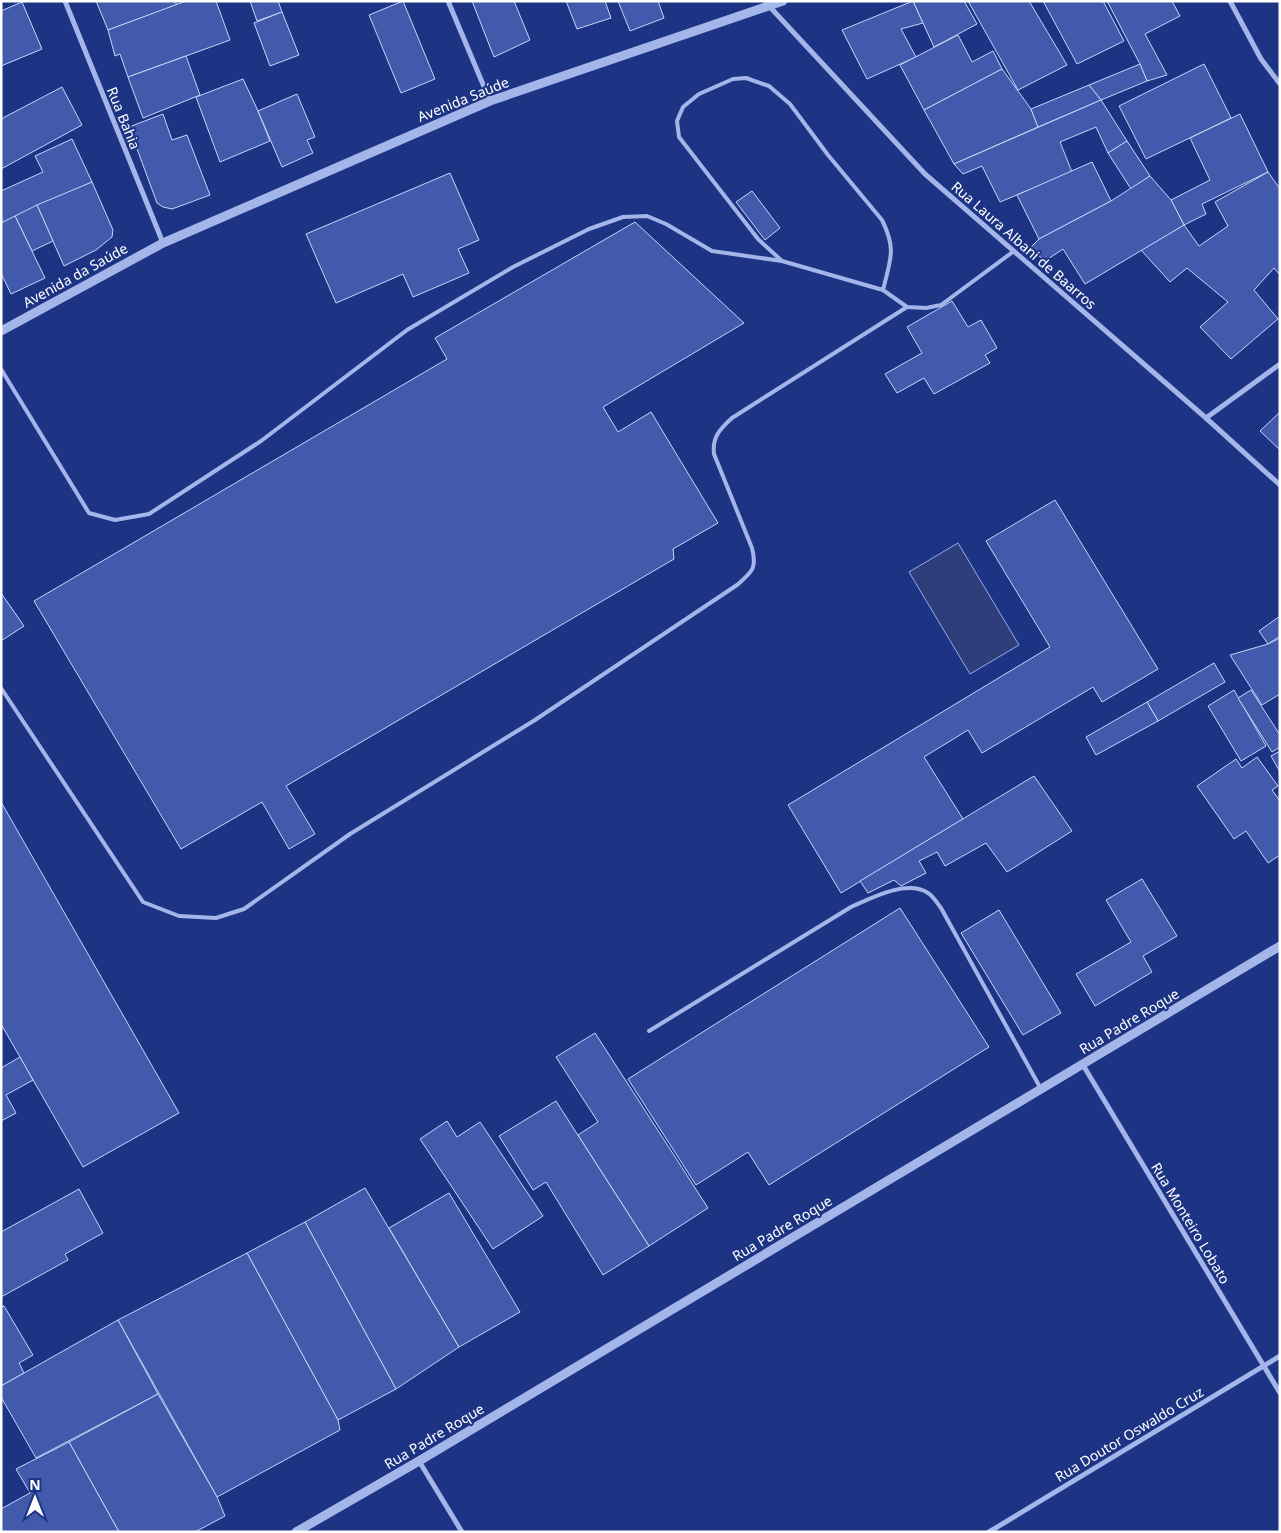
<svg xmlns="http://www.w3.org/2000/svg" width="1281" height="1533" font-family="'Noto Sans',sans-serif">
	<rect width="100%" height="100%" fill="#1d3484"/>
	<path fill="#2d3e7a" stroke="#98adec" d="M958,543l61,102 -49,29 -61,-102z"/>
	<g fill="#415aab" stroke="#c9d4f8">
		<path d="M96,1h79l2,4 -69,25z"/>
		<path d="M186,1h30l14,39 -102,37 -8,-23 -5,2 -7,-26z"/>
		<path d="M250,1h28l4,11 -25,9z"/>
		<path d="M403,1l32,78 -34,14 -32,-78z"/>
		<path d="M472,1h42l16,39 -36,17z"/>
		<path d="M566,1h39l6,17 -34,11z"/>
		<path d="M618,1h40l6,17 -34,13z"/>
		<path d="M913,1l10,22 -22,6 15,28 -49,22 -25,-49z"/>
		<path d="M913,1h51l13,23 -43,23z"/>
		<path d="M968,1h61l38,64 -49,25z"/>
		<path d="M1043,1h60l21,40 -47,23z"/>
		<path d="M1107,1h65l8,15 -35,18 22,41 -20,6 -7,-17z"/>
		<path d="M22,2l20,47 -41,17v-55z"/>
		<path d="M282,12l17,43 -29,11 -16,-43z"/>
		<path d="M958,35l14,27 21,-11 9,18 -78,41 -24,-45z"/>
		<path d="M186,56l14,39 -57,23 -15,-41z"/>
		<path d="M1140,64l7,17 -46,19 -12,-15z"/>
		<path d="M1204,64l27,54 -85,41 -27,-53z"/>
		<path d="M1002,69l29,40 7,18 -84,37 -30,-54z"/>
		<path d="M243,79l15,32 12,30 -50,21 -24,-65z"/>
		<path d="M1089,85l12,15 -63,27 -7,-18z"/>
		<path d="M62,87l20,38 -81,44v-50z"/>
		<path d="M297,94l18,43 -8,3 6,13 -31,14 -24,-56z"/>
		<path d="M1101,100l26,41 -19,12 -12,-26 -36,15 12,30 -72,30 -18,-36 -19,8 -9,-10z"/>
		<path d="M163,114l9,26 15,-5 23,60 -38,14 -9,-2 -6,-4 -28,-76z"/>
		<path d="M1240,114l28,58 -66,32 4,10 -22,11 -13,-25 39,-20 -20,-42z"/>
		<path d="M72,139l20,43 -91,41v-32l42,-19 -8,-16z"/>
		<path d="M1127,141l23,35 -19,13 -23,-36z"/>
		<path d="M1092,162l19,39 -72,38 -22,-44z"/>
		<path d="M1268,172l12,17v86l-6,-7 -20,22 24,29 -47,40 -31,-32 28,-25 -41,-34 -17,14 -29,-32 43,-25 15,21 29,-20 -13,-24z"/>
		<path d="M450,173l29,67 -21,9 11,24 -56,24 -10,-23 -67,29 -30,-69z"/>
		<path d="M1150,176l21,24 13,25 -99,59 -22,-35 -18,12 -15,-13 9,-9 72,-38z"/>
		<path d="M92,182l21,48 -1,7 -16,13 -32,16 -27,-61z"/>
		<path d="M752,191l28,37 -15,12 -29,-38z"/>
		<path d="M37,205l16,36 -21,10 -17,-35z"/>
		<path d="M15,216l30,62 -34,16 -10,-21v-50z"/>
		<path d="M635,222l109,101 -141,84 15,25 33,-20 67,111 -45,26 1,10 -388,227 29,48 -26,15 -27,-47 -81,47 -147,-248 413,-242 -12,-21z"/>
		<path d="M952,301l16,26 13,-7 16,28 -12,7 5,8 -56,31 -10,-16 -27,15 -12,-19 37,-21 -15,-26z"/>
		<path d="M1280,412v38l-20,-19z"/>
		<path d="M1055,500l103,169 -56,33 -9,-15 -111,66 -14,-23 -44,27 39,62 -122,74 -53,-88 262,-158 -64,-106z"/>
		<path d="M1,593l23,33 -23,15z"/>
		<path d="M1280,616v20l-12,8 -9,-13z"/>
		<path d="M1278,639h2v55l-18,11 -32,-50 38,-11z"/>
		<path d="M1214,663l11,19 -67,39 -11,-19z"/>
		<path d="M1234,690l32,56 -25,15 -33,-55z"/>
		<path d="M1251,690l29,45v12l-8,5 -34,-54z"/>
		<path d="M1147,702l11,19 -62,34 -10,-18z"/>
		<path d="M1280,751v21l-9,-16z"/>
		<path d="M1257,757l21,29 -6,4 8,11v54l-12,8 -22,-32 -12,8 -37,-53 39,-27 6,9z"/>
		<path d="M1034,776l38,55 -65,41 -21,-29 -41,23 -8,-14 -18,9 7,12 -25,13 -7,-6 -26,13 -8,-12z"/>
		<path d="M1,802l178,311 -96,54 -82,-143z"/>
		<path d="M1142,879l35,57 -34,20 9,16 -57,34 -19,-32 55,-32 -25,-42z"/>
		<path d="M900,908l89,139 -220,138 -21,-33 -52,33 -68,-106z"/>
		<path d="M999,910l62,103 -38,22 -62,-102z"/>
		<path d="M595,1033l113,175 -59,38 -71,-111 20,-13 -42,-65z"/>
		<path d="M20,1057l13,23 -27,15 10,18 -15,8v-53z"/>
		<path d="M556,1101l93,145 -46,29 -57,-93 -13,8 -34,-54z"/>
		<path d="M447,1121l10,16 23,-15 63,94 -50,33 -73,-110z"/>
		<path d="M365,1188l94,159 -63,42 -91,-167z"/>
		<path d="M79,1189l24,44 -38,21 3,6 -67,37v-65z"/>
		<path d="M449,1193l71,119 -61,35 -70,-119z"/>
		<path d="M305,1222l91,167 -58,31 -91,-167z"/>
		<path d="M247,1253l91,167 2,10 -123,67 -99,-177z"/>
		<path d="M4,1306l29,49 -14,8 5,10 -23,13v-79z"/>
		<path d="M118,1320l40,74 -122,64 -35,-61v-11z"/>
		<path d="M158,1394l59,103 8,19 -30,16h-76l-50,-90z"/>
		<path d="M69,1442l50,90h-118v-23l29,-16 -14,-24z"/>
	</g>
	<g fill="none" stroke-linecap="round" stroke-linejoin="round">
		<g stroke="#a4b5ea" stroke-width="4">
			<path d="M883,290c7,-30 14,-40 -1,-70l-54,-65 -38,-51 -21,-18 -23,-8 -13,1 -34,15 -16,13 -6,14 2,16 79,102 24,22 101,29 24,17 19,1 15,-3 73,-54"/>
			<path d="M1,369l88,144 26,7 34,-6 112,-73 146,-111 106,-63 76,-38 34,-12 24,-1 19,8 46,27 70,10"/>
			<path d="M1,688l142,214 36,14 37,2 28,-9 106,-75 185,-114 202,-135c16,-14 20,-17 15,-37l-38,-94c-2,-17 6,-25 18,-36l175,-111"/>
			<path d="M649,1031l202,-124c20,-9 56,-28 77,-14 5,3 10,11 13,15l100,181"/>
		</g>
		<g stroke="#a4b5ea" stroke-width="5">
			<path d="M65,1l98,242"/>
			<path d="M448,1l42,100"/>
			<path d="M766,1l3,5 156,168 281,244 74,67"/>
			<path d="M1230,1l31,58 19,25"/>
			<path d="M1206,418l74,-54"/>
			<path d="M1083,1065l197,328"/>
			<path d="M419,1461l43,71"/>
			<path d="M989,1532l291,-176"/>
		</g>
		<g stroke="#a4b5ea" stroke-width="9">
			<path d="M1,331l162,-88 327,-142 293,-100"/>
			<path d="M296,1532l123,-71 861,-515"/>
		</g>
	</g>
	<g text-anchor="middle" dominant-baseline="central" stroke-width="4" stroke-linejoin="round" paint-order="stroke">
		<g font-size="14" fill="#fff" stroke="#1d3484">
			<text transform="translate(463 99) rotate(-22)">Avenida Saúde</text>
			<text transform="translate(124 118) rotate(68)">Rua Bahia</text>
			<text transform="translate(1024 245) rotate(41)">Rua Laura Albani de Baarros</text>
			<text transform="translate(75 275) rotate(-29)">Avenida da Saúde</text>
			<text transform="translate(1129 1021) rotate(-31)">Rua Padre Roque</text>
			<text transform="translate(1191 1223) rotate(59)">Rua Monteiro Lobato</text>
			<text transform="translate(782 1228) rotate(-31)">Rua Padre Roque</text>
			<text transform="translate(1129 1434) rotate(-31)">Rua Doutor Oswaldo Cruz</text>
			<text transform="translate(434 1436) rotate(-31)">Rua Padre Roque</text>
		</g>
	</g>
	<rect width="1281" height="1533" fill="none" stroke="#ffffff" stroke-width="5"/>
	<g transform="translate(35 1498)" stroke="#1d3484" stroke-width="4" paint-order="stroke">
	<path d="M0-4L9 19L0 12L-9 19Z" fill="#ffffff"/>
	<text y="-8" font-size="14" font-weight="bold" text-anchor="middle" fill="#ffffff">N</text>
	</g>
</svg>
